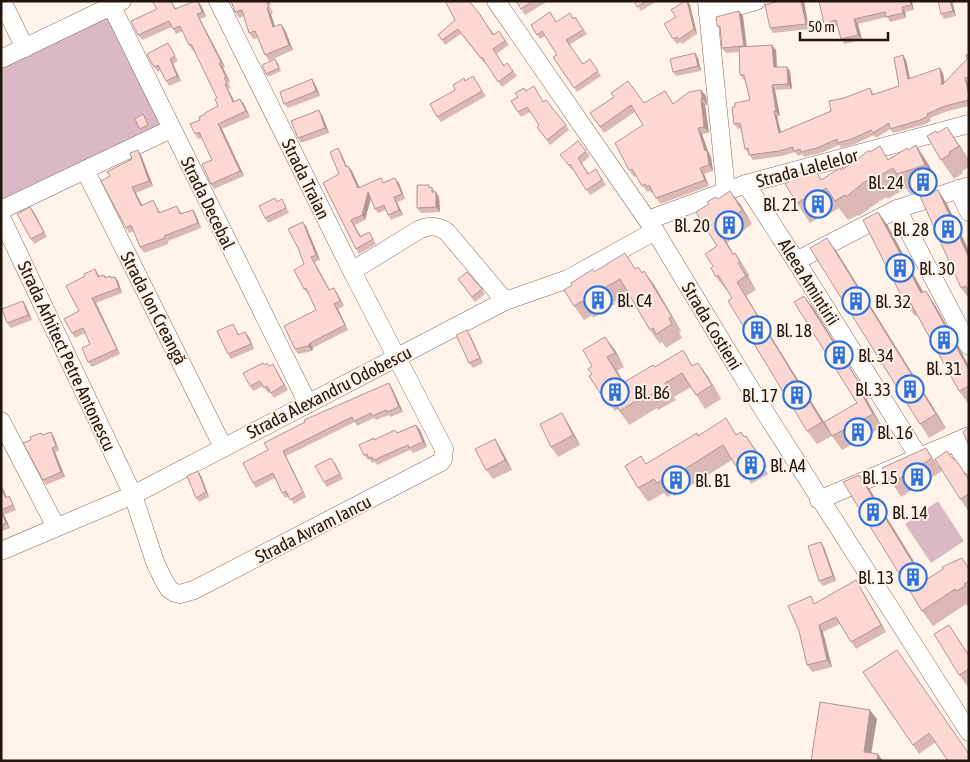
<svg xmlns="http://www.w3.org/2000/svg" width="970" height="762" font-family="'Asap Condensed',sans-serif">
	<rect width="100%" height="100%" fill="#fff3ea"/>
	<g fill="#dab8c4">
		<path d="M111,10l57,118 -167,82v-151z"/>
		<path d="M938,501l26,40 -33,22 -26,-39z"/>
	</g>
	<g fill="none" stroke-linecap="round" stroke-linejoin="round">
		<g stroke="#856b58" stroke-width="19">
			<g id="minor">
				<path d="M2,1l23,47"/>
				<path d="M109,1l199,403"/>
				<path d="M496,1l159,230 99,164 215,337"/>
				<path d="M707,1l19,190"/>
				<path d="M708,14l48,-13"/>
				<path d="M1,59l121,-58"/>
				<path d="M85,170l138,277"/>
				<path d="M746,184l50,77 123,196"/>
				<path d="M958,189l11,23"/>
				<path d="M897,209l72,137"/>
				<path d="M1,210l170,-81"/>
				<path d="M1,217l132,278 22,67 8,17 6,10 6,4 5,1 14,-4 247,-128 2,-3 1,-10 -92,-178 -134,-270"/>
				<path d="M648,220l98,-36 223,-60"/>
				<path d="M796,261l101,-52 72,-23"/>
				<path d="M352,271l65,-40c11,-6 20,-6 30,1l58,69"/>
				<path d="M1,421l55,106"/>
				<path d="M955,442l14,23"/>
				<path d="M819,500l150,-64"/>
				<path d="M1,551l132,-56 372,-194 63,-22 87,-48"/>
			</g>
		</g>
		<use href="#minor" stroke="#fff" stroke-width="18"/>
	</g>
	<g fill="#dab9b4">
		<path d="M152,1h19l5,8 25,-4 5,12 -6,2 25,48 -2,1 7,14 -2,1 3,5 -3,1 6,12 10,3 6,13 -28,12 22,47 -30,13 -3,-5 1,-24 -10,-22 -4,1 -3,-5 5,-14 5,-6 13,-8 -1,-8 -23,-48 -1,1 -4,-6 -6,-14 -7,3 -4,-7 -30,13 -4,-5 19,-26z"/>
		<path d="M231,1h39l1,4h-2l4,8 -2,1 4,13 10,3 8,20 -24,11 -4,-6 -7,-17 -5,1 -4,-6 -5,-17 -5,2 -4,-6z"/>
		<path d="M445,1h27l-2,1 24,32 5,-3 10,14 -13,9 8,11 3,-2 10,13 -15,11 -17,-25 -1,1 -23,-29 -16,11 -7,-10 17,-15z"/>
		<path d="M516,1h32l-23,14z"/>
		<path d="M634,1h23l-16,10z"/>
		<path d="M685,1h3l2,4 7,29 -15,10 -2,-2 -3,2 -4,-5 3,-22z"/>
		<path d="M779,1h25l5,28 -36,4 -3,-5z"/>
		<path d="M819,1h98l-5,1 2,8 -9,2 1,6 -16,4 -3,-5 -29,7 4,16 -18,4 -3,-5 -3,-13 -10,3 -4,-5z"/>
		<path d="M952,1l4,15 -12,3 -3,-5z"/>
		<path d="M743,16l4,31 25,-2 4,5 1,17h10l3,4 2,18 -17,1 5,26h-3l4,16 50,-21 13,-13 26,-10 4,6 25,-8 4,-31 3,5 4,18 33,-5 1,10 23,-24 2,-5v52l-21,5 -18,7 1,3 -8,4 -30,8 -3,-4 -14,9 -2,-3 -19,9 -14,4 -2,-3 -18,8 -17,4 -2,-3 -4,2 -3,-4 -13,4 -29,4 -8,-11 -4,-21 -3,1 -4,-5 1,-17 15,-7 -5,-20h-1l-4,-5 -1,-23 -13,1 -4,-5 -2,-18 -3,-4z"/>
		<path d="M575,17l12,17 -18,11 14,19 7,-5 11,17 -24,16 -24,-35 4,-2 -12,-19 -5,3 -9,-14 25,-3 17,-3z"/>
		<path d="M168,43l10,18 -5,3 8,17 -12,5 -3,-5 -5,-11 -3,2 -4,-5z"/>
		<path d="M695,53l3,5 3,13 -25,5 -3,-4z"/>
		<path d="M277,61l4,10 -13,6 -2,-3z"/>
		<path d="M473,76l13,20 -45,26 -4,-5 18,-27 10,-9z"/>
		<path d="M312,79l3,5 5,12 -32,12 -4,-4z"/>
		<path d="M701,90l5,6 1,9h-2l4,28 -7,1 6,17 3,6 2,14 -9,3 5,12 -49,18 -7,-12 -2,1 -2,-2 -2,1 -11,-16 -2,1 -5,-7 14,-45 -8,-13 -31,21 -14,-20 24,-16 30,6 21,-12 8,13z"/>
		<path d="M526,91l18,11 22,23 3,5 -19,15 -13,-18 2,-2 -9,-13 -9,5 -10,-16z"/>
		<path d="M322,115l7,18 -28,10 -3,-5z"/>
		<path d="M145,117l5,10 -9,4 -1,-2z"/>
		<path d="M937,132l23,14 9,14v7l-7,4 1,2 -9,6 -13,-19z"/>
		<path d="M138,150l3,5 12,31 -17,7 6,12 11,-5 7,12 17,-6 5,8 11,-4 3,5 5,13 -33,13v3l-24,9 -4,-6 -6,-16 -5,2 -3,-5 -16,-52 22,-17z"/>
		<path d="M908,150l21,15 9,20 -28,9 -4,-6 -18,11 -2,-2 -9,6 -18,13 -1,-1 -10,5 -9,-12 -18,11 -1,-2 -10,6 -13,-20 25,-24 19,-9 29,-18 19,7z"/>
		<path d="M586,151l4,5 -8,7 7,11 7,-5 10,16 -16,10 -17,-26 -1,1 -8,-10z"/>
		<path d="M341,153l6,14 1,-1 4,5 7,16 25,-4h15l6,16 -8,3 6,13 -12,5 -5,-10 -8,3 -3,-4 -4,-10 -6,21 -10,5 6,11 8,-4 7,12 -17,10 -3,-5 -17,-75z"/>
		<path d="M431,187h1l7,10 1,15 -19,1 -4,-5z"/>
		<path d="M938,190l9,14 22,47v48l-8,-11z"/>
		<path d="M275,198l2,3 8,3 4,9 -21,10 -3,-5z"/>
		<path d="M718,198l22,6 12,20 -25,19 6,11 2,-1 9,14 6,9 -2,1 8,13 -10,6 82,133 29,-26 -53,-107 10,13 55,89 -2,2 15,27 -40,23 -10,-14 -15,8 -10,-13 -75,-133 -5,-8h-1l-10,-13 -3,-11 4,-20z"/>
		<path d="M30,207l17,30 -13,7 -3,-5z"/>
		<path d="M878,212l10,14 35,66 12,13 34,61v39l-10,-14 -42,-76 -2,1 -10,-13z"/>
		<path d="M306,226l14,34 -5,2 15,28 7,3 7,13 -6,3 10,21 -35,18 -1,3 -14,3 -3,-5 21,-39 -8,-17v1l-4,-5z"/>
		<path d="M837,252l109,176 -17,10 -9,-14z"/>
		<path d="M95,269l5,7 4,-1 2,2 4,-1 2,2 6,3 4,12 -26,10 24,51 -28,13 -4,-5 2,-18 -5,-11 -10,5 -3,-5 7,-22 6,-35z"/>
		<path d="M636,269l6,3 2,-1 10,14 27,46 -2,1 3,6 -16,10 -4,-6 -2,2 -10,-14 -22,-37 -14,9 1,2 -22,14 -1,-3 -8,5 -10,-14 20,-34z"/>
		<path d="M458,279l24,10 3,5 -10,8z"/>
		<path d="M23,301l3,5 6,14 -21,8 -4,-5z"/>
		<path d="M236,329l3,6 10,2 5,12 -23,10 -3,-5z"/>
		<path d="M470,335l13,28 -10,5 -4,-5z"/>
		<path d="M605,337l19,30 -7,4 7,12 31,-16 39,-1 4,-3 10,14 13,22 -16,10 -14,-22 -17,10 2,3 -18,10 -1,-2 -28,17 -11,-16 -3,2 -4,-5 -1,1 -10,-14 -8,-27z"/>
		<path d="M264,365l5,1 7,3 12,21 -14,8 -4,-6 -2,1 -5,-7 -10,5 -3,-5z"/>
		<path d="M392,388l11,24 -13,5 -1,-2 -13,5 -2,-2 -17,8 -2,-4 -69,34 20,41 -12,7 -5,-8 -4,2 -3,-5 -7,-15 -19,10 -3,-5 15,-33z"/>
		<path d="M568,423l12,22 -22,12 -7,-10z"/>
		<path d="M416,425l4,5 7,17 -14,6 -3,-3 -33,15 -2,-3 -3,1 -3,-4 -1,1 -4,-5 11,-16 22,-6z"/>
		<path d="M41,433l2,2 11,2 5,14 -4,1 10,25 -19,8 -3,-5 -12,-40z"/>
		<path d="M737,434l7,3 2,-1 21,31 -3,1 4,6 -17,10 -3,-6 -2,2 -14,-20 -58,36 -2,-2 -5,3 -3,-4 -16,9 -10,-14 8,-24 52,-29z"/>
		<path d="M495,439l6,10 11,21 -19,9 -7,-9z"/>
		<path d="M926,448l16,23 -41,26 -9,-14z"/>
		<path d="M335,462l8,17 -16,8 -3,-5z"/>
		<path d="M859,475l11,15 55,90 44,-12v37l-2,1 -1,-2 -33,22 -11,-15z"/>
		<path d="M201,476l8,21 -10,5 -3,-4z"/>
		<path d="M969,479v33l-9,-13z"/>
		<path d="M1,484l6,14 5,3 4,9 -12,5 6,13 -9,4z"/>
		<path d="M824,547l12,34 -13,5 -4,-5z"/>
		<path d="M856,580l4,7 26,45 -30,17 -16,-25 -17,8 9,35 -20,5 -5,-7 9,-62z"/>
		<path d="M949,625l20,30v33l-10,-13z"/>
		<path d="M897,650l39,92 -17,12 -56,-82z"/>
	</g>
	<g fill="#b19692">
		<path d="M198,1l3,4 5,12 -4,-5z"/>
		<path d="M687,1l3,4 7,29 -3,-5z"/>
		<path d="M801,1h3l5,28 -3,-5z"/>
		<path d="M910,1h2v1l2,8 -3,-5z"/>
		<path d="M950,1h2l4,15 -3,-5z"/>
		<path d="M902,7l3,5 1,6 -3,-5z"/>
		<path d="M267,8l4,6 6,19 -4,-6z"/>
		<path d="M739,11l4,5 4,35 -3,-5z"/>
		<path d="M197,14l3,5 25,48 -4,-5z"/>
		<path d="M854,19l4,5 4,16 -4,-5z"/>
		<path d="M281,24l4,6 8,20 -4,-5z"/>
		<path d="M772,45l4,5 1,22 -3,-5z"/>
		<path d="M695,53l3,5 3,13 -3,-5z"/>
		<path d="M903,55l3,5 5,24 -3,-5z"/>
		<path d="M170,59l3,5 8,17 -4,-5z"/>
		<path d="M219,63l4,5 7,14 -4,-5z"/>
		<path d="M787,67l3,4 2,18 -4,-5z"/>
		<path d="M940,68l3,5 3,17 -4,-5z"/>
		<path d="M965,78l4,6v11z"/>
		<path d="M312,79l3,5 5,12 -4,-5z"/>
		<path d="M225,84l3,5 9,18 -4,-5z"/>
		<path d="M772,85l3,5 5,26 -4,-5z"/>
		<path d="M701,90l5,6 1,9 -5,-7z"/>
		<path d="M240,99l4,5 6,13 -4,-6z"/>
		<path d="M701,99l4,6 4,28 -5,-6z"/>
		<path d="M319,110l3,5 7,18 -4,-5z"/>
		<path d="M774,111l3,5 5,21 -3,-4z"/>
		<path d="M218,124l4,5 22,47 -4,-5z"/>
		<path d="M947,127l13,19 9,15 -10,-15z"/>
		<path d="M698,128l4,6 6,17 3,6 2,14 -4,-6z"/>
		<path d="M916,145l13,20 9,20 -13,-20z"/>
		<path d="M338,148l3,5 8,19 -3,-5z"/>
		<path d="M138,150l3,5 12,31 -4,-5z"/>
		<path d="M348,166l4,5 10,22 -4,-5z"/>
		<path d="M700,168l4,6 5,12 -4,-6z"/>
		<path d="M395,178l4,5 6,16 -3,-5z"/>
		<path d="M132,187l4,6 9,18 -4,-5z"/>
		<path d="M938,190l9,14 22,47v7z"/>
		<path d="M730,191l10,13 12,20 -10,-14z"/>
		<path d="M368,192l3,5 -6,23 -3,-5z"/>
		<path d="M436,192l3,5 1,15 -4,-5z"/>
		<path d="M394,197l3,5 6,13 -4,-5z"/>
		<path d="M30,207l4,5 13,25 -3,-5z"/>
		<path d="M193,210l3,5 5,13 -3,-5z"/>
		<path d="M878,212l10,14 43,81 -10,-14z"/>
		<path d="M303,222l3,4 14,34 -4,-5z"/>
		<path d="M717,229l10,14 12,20 -6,-9z"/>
		<path d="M827,238l10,14 109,176 -10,-14z"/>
		<path d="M735,253l9,14 6,9 -10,-14z"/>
		<path d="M738,263l10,14 8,13 -10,-14z"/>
		<path d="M644,271l10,14 27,46 -9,-14z"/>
		<path d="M115,277l3,4 4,12 -3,-5z"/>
		<path d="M737,282l9,14 86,139 -10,-13z"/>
		<path d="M334,288l3,5 7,13 -4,-5z"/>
		<path d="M926,291l9,14 34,61v4z"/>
		<path d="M804,296l10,13 55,89 -9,-14z"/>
		<path d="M92,298l4,5 24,51 -3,-5z"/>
		<path d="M23,301l3,5 6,14 -4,-5z"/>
		<path d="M334,304l4,5 10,21 -3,-5z"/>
		<path d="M467,330l3,5 13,28 -3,-5z"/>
		<path d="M245,332l4,5 5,12 -3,-5z"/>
		<path d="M605,337l10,13 9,17 -9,-14z"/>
		<path d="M310,343l3,5 -1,3 -4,-5z"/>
		<path d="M607,357l10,14 15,26 -9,-14z"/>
		<path d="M698,363l10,14 13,22 -9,-14z"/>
		<path d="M389,383l3,5 11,24 -4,-5z"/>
		<path d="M857,386l10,14 15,27 -9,-13z"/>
		<path d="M562,413l6,10 12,22 -7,-10z"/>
		<path d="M416,425l4,5 7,17 -4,-5z"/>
		<path d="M51,432l3,5 5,14 -3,-5z"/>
		<path d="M746,436l10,14 11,17 -10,-14z"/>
		<path d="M495,439l6,10 11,21 -7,-10z"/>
		<path d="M52,448l3,4 10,25 -4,-5z"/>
		<path d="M283,451l3,5 20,41 -3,-5z"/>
		<path d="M198,471l3,5 8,21 -3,-5z"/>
		<path d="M859,475l11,15 65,106 -11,-15z"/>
		<path d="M1,484l8,19 -3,-5 -5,-11z"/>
		<path d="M1,511l3,4 6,13 -4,-5z"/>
		<path d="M821,542l3,5 12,34 -3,-5z"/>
		<path d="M856,580l4,7 26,45 -5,-7z"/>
		<path d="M819,625l4,7 9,35 -5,-7z"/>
		<path d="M870,710l7,9 -7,42 -6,-9z"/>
		<path d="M878,754l5,7h-6z"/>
	</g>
	<g fill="#fdd7d1" stroke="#b19692">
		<path d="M152,1h19l4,8 20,-8h3l4,11 -5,2 24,48 -2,1 7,14 -2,1 3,5 -2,1 8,18 7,-3 6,12 -28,13 22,47 -29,13 -9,-20 10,-4 -13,-28 -4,2 -5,-10 10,-4 -1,-3 6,-3v-1l13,-7 -3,-7 2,-1 -26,-54 -2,1 -9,-19 -7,3 -4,-8 -31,14 -7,-14 26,-12z"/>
		<path d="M231,1h35l3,6 -2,1 6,19 8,-3 8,21 -24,10 -10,-24 -6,2 -7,-23 -7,2z"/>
		<path d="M445,1h24l10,12 14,22 6,-4 6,10 -12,8 11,17 3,-3 6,8 -15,11 -16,-25 -1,1 -23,-29 -16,11 -4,-5 17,-15z"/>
		<path d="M516,1h17l-12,8z"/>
		<path d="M634,1h12l-9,6z"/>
		<path d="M685,1h2l7,28 -15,10 -2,-2 -4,2 -9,-15 12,-7 -5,-7z"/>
		<path d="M779,1h22l5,23 -36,4 -5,-23z"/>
		<path d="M819,1h91l1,4 -9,2 1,6 -17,4 -1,-5 -31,7 4,16 -17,4 -5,-19 -12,4z"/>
		<path d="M938,1h12l3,10 -12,3z"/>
		<path d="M739,11l5,35 -22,2 -2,-22h-3l-1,-9z"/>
		<path d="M550,12l6,10 14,-9 3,6 2,-2 8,13 -17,10 17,24 7,-5 8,12 -24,17 -21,-31 4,-2 -15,-24 -5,4 -6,-10z"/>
		<path d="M168,43l7,13 -5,3 7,17 -11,5 -8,-16 -4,2 -7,-13z"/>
		<path d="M772,45l2,22h13l1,17 -16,1 4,26h-2l5,22 52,-22 -2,-10 15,-3 26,-10 2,7 27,-9 -5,-28 9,-3 5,24 32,-11 2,17 25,-26 -1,-4 3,-1v23l-4,1 4,17v5l-24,6 -18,8 1,2 -8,4 -30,9 -1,-6 -16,10 -2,-3 -19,9 -15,4v-4l-20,9 -16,4 -1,-3 -6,2 -1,-4 -14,4 -30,4 -1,-7 -3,1 -5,-26 -6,1 -2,-17h3v-4l15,-3 -6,-25h-4l-1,-28z"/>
		<path d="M695,53l3,13 -25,6 -3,-13z"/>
		<path d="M275,59l4,9 -13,6 -4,-9z"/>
		<path d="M473,76l9,15 -45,26 -7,-13 25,-14 -2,-5 11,-7 1,3z"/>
		<path d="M312,79l4,12 -32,13 -4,-12z"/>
		<path d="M628,81l16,22 21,-12 8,13 16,-12 12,-2 1,8 -1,1 3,28 -6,1 7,23 2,-1 2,15 -9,3 5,12 -49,18 -7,-13 -2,2 -2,-3 -3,2 -10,-17 -3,1 -14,-27 28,-18 -12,-20 -31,22 -10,-14 24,-16 -3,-4z"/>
		<path d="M534,86l9,16 3,-2 20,25 -19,15 -10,-13 2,-2 -12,-18 -9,5 -7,-11 7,-4 -3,-4 9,-5 2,3z"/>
		<path d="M319,110l6,18 -27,10 -7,-17z"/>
		<path d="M143,114l5,11 -8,4 -5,-10z"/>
		<path d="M947,127l12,19 -10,6 1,2 -9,6 -14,-24 9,-5 1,2z"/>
		<path d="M578,141l8,10 -8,7 10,16 8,-5 6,11 -16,10 -16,-26 -1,1 -9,-10z"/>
		<path d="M916,145l9,20 -28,9 -4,-6 -19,11 -1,-2 -10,6 -17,14 -1,-2 -10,6 -9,-13 -18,11 -1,-2 -10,6 -12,-19 9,-6 -1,-2 20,-10 8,14 19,-12 1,2 10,-6 18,-14 1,2 10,-6 8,14 19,-12 1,2z"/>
		<path d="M338,148l8,19 2,-1 10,22 23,-10 2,5 12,-5 7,16 -8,3 5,13 -11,5 -4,-10 -9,4 -7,-17 -6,23 -11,5 9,17 9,-5 4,7 -17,10 -33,-66 16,-9 -9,-22z"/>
		<path d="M138,150l11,31 -17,6 9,19 12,-6 6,13 18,-7 3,8 13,-4 5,13 -34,13 1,2 -25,9 -9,-22 -5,3 -25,-47 9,-5 -3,-4 25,-13 -2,-6z"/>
		<path d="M417,185h12v3l3,-1v5h4v15l-19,1z"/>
		<path d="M938,190l31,68v34l-3,-6 -5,2 -41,-92z"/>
		<path d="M730,191l12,19 -25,19 16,25 2,-1 5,9 -2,1 8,13 -9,6 85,140 -15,9 -79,-130 4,-3 -14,-23 -2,2 -5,-9 2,-2 -8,-12 12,-8 -21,-34 13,-8 -2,-2 9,-5 2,2z"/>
		<path d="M275,198l2,4 5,-3 4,9 -21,10 -6,-12z"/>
		<path d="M30,207l14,25 -13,7 -14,-25z"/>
		<path d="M878,212l43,81 5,-2 43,79v16l-10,5 -50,-91 -4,3 -42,-83z"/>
		<path d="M303,222l13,33 -5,2 18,33 5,-2 6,13 -6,3 11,21 -35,18 -2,3 -13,3 -11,-23 32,-16 -10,-22 -2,1 -10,-19 10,-6 -6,-16 -10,-19z"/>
		<path d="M827,238l109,176 -16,10 -110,-176z"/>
		<path d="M625,253l10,16 3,-2 4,6 2,-2 28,46 -3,1 3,6 -16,10 -3,-6 -3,2 -30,-51 -16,9 2,2 -22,14 -2,-3 -8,5 -10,-16 8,-5 -1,-2 22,-14 1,3z"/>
		<path d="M95,269l3,8 6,-2 1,3 5,-2 1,2 4,-1 4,11 -27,10 25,51 -29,13 -6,-14 8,-4 -7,-16 -11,5 -8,-14 15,-8 -13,-25 19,-10 -1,-2z"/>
		<path d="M467,272l15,17 -10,8 -14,-18z"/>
		<path d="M804,296l56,88 -3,2 16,28 -41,22 -8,-14 33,-19 -63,-101z"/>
		<path d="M23,301l5,14 -21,8 -5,-14z"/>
		<path d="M233,324l5,11 7,-3 6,12 -23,10 -11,-23z"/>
		<path d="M467,330l13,28 -11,5 -13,-28z"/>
		<path d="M605,337l10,16 -8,4 16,26 30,-18 2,2 28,-17 9,16 6,-3 14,22 -16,10 -14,-22 -17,10 1,3 -17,10 -2,-2 -27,17 -10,-16 -4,2 -4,-5 -2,1 -11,-17 3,-2 -4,-5 4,-3 -9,-16z"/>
		<path d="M263,363l1,2 3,-2 2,3 4,-2 11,21 -13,8 -4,-7 -3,2 -4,-7 -10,5 -7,-13z"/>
		<path d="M389,383l10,24 -12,5 -1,-2 -14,6 -1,-3 -17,8 -2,-4 -69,34 20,41 -13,8 -4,-9 -4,2 -9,-20 -20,10 -10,-20 25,-13 -4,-7 41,-21 -1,-2z"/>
		<path d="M562,413l11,22 -22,12 -11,-23z"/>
		<path d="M726,418l10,17 5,-3 3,5 2,-1 11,17 -3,1 4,6 -16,10 -4,-6 -2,2 -13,-21 -59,37 -1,-2 -6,3 -3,-4 -16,9 -13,-22 16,-10 5,8 51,-31 1,3z"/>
		<path d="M416,425l7,17 -14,6 -1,-3 -34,15 -2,-3 -3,1 -2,-4 -3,1 -5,-10 15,-7v2l21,-10 2,3z"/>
		<path d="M969,425v21l-6,-14 5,-4z"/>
		<path d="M51,432l5,14 -4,2 9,24 -18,8 -20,-37 8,-3 -1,-3 11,-4 1,2z"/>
		<path d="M495,439l10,21 -19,10 -11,-21z"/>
		<path d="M926,448l6,10 -40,25 -10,-15z"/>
		<path d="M947,451l4,6 6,4 12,19v14l-9,5 -25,-40z"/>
		<path d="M331,458l9,16 -16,8 -9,-16z"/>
		<path d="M198,471l8,21 -10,6 -9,-22z"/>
		<path d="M859,475l65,106 19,-12 -1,-2 20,-9 7,11v12l-5,3 1,2 -9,5 -1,-2 -33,22 -79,-129z"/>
		<path d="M1,487l5,11 3,-2 4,9 -12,5z"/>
		<path d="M1,511l5,12 -5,3z"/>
		<path d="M821,542l12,34 -14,5 -11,-35z"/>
		<path d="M856,580l25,45 -30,17 -15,-25 -17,8 8,35 -20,5 -8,-34 -11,-25 23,-10 3,8z"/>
		<path d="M949,625l20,31v13l-10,6 -25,-41z"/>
		<path d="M897,650l72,104v7h-21l-19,-28 -16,12 -50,-73z"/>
		<path d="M820,702l50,8 -6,42 14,2 -1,7h-66z"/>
	</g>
	<defs>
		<g id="building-ring" transform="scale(1.4375)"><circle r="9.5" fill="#fff3ea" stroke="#2c71dd" stroke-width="1.5"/><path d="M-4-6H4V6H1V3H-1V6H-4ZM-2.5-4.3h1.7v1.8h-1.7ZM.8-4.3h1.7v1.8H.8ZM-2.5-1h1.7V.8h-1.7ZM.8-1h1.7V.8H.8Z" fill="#2c71dd"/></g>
	</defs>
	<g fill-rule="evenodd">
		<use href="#building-ring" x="923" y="182"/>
		<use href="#building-ring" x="818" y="204"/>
		<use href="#building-ring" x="729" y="225"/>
		<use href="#building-ring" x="948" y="229"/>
		<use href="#building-ring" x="900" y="268"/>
		<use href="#building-ring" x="598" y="300"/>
		<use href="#building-ring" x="856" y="301"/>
		<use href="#building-ring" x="757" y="330"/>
		<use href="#building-ring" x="944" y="340"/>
		<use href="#building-ring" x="839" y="355"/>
		<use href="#building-ring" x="910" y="389"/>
		<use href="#building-ring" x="615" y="392"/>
		<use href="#building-ring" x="797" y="395"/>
		<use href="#building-ring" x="858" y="432"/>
		<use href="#building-ring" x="751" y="465"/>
		<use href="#building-ring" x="917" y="477"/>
		<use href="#building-ring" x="676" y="480"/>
		<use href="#building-ring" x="873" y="512"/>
		<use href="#building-ring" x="913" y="577"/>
	</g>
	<g text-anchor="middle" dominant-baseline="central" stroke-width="4" stroke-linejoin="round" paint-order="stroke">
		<g font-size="18" fill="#20160e" stroke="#fff3ea">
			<text transform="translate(807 168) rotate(-15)">Strada Lalelelor</text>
			<text transform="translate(306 179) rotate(64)">Strada Traian</text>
			<text transform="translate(208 203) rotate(64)">Strada Decebal</text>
			<text transform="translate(809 282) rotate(58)">Aleea Amintirii</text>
			<text transform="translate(154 308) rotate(63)">Strada Ion Creangă</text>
			<text transform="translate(712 326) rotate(59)">Strada Costieni</text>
			<text transform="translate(67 356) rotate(65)">Strada Arhitect Petre Antonescu</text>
			<text transform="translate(329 392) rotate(-27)">Strada Alexandru Odobescu</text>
			<text transform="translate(313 529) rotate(-27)">Strada Avram Iancu</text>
		</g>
		<g font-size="18" fill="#20160e" stroke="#fff3ea" text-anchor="start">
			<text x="904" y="182" text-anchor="end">Bl. 24</text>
			<text x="799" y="204" text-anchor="end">Bl. 21</text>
			<text x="710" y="225" text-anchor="end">Bl. 20</text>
			<text x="929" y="229" text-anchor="end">Bl. 28</text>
			<text x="919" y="268">Bl. 30</text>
			<text x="617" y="300">Bl. C4</text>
			<text x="875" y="301">Bl. 32</text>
			<text x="776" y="330">Bl. 18</text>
			<text x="858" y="355">Bl. 34</text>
			<text x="944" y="368" text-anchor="middle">Bl. 31</text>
			<text x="891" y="389" text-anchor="end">Bl. 33</text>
			<text x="634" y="392">Bl. B6</text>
			<text x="778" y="395" text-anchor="end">Bl. 17</text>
			<text x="877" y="432">Bl. 16</text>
			<text x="770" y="465">Bl. A4</text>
			<text x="898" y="477" text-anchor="end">Bl. 15</text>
			<text x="695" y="480">Bl. B1</text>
			<text x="892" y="512">Bl. 14</text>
			<text x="894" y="577" text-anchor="end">Bl. 13</text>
		</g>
	</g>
	<rect width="970" height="762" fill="none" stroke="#20160e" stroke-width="5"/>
	<path d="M800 32v8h88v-8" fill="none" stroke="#20160e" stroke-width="2.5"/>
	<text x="808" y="32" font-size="15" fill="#20160e" stroke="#fff3ea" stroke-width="4" paint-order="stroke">50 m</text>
</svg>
